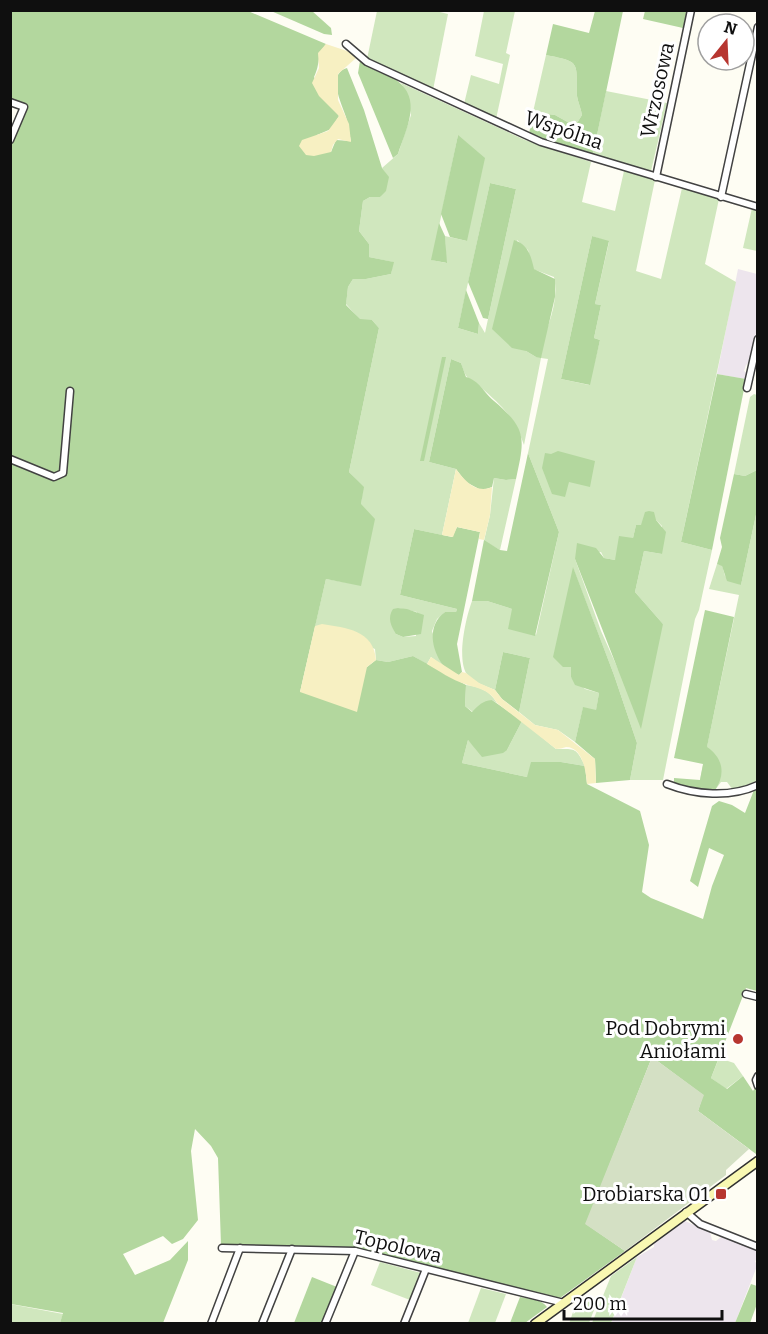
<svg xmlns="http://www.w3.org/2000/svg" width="768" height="1334" font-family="Bitter,serif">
	<rect width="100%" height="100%" fill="#fefdf3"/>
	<g fill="#ede5ed">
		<path d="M738,269l19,5v55l-8,33 -3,3 -2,6 3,2 -2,6 -28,-5z"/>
		<path d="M685,1221l25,11 2,8 4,1 5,-4 36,13v7l-2,5 2,1v3l-22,57 -124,1 26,-67 17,-10v-3z"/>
	</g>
	<g fill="#d0e7be" fill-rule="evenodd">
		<path d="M432,10l16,4 -15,76 -66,-31 10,-48z"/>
		<path d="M484,11h31l-9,42 4,2 -14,64 -32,-15 7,-29 28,9 4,-20 -28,-8z"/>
		<path d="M546,55c36,7 30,7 31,41 1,6 4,13 5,19l-5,8 -4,2 -18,-10 -22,-3z"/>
		<path d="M401,83l124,57 66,22 -9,40 33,9 9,-40 31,9 -19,91 25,8 21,-91 37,11 -14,65 31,18 -55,260 31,8 -13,60 -4,9 -32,161h-33l7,-37 -23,-68 -41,-107 -2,109 14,12 14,4 -3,18 -13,-3 -8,34 -17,-12 -23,-5 -16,-13 11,-54 -27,-6 -8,38c-9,-4 -23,-8 -29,-17 -9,-16 0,-56 6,-72h15l25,8 24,26 23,-103 -31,-79 20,-94 -7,-1 -17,87c-9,-26 -19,-36 -39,-54 -14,-14 -17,-5 -24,-28l-10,-4 -22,103 27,7 -14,66 -28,-6 -14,66 57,14 -1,3h-11l-8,7 -5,12 12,36 -13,-10 -4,7 -14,-8 -25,6 -12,-2 -1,-11 -60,-23 11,-47 35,6v-81l2,-17 -14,-15 30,-144 -7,-8h-12l-14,-16 2,-17 5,-8h13l25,-5 2,-12 -24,-5v-13l-10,-13 4,-30 7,-4h10l8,-20 -6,-9 16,-14 13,-39 -5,-23zM458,135l9,106 -22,-5 1,27 -14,-3zM490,183l26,6 -31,144 -6,-10 -1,11 -20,-6zM592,236l17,6 -14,62 6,1 -7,33 6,2 -11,45 -28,-6zM517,240l11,10 5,19 21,8c6,27 -9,56 -18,80l-10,-6zM656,520l6,6v28l-18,-3 -9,41 28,32 -45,45 -17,-38 -26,-72 26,-7 3,6 11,2 18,-22 3,-13h5zM398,608l19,4 -1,24 -13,1 -7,-3z"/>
		<path d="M606,91l61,12 -16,68 -58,-17z"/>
		<path d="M752,208l5,1v42l-14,-3z"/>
		<path d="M754,394l3,1v75l-12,6 -11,-2 16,-77z"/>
		<path d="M494,478l12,2 10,-1 -16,71 -16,-9 6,-26z"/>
		<path d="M757,510v271l-24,9 -6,-8h-6l-6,8 -17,-1 41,-194 -30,-6 8,-25 5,1 3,11 16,9z"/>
		<path d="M466,685c14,2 23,5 31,18l-5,-3 -19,12 -8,-6z"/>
		<path d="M522,721l34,28c19,0 20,-2 29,17l-24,-4 -34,15 -65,-14 6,-23 10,10h29z"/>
		<path d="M719,1058l15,5 9,13 -17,13 -15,-11z"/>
		<path d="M637,1257l-26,66h-19l19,-47z"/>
		<path d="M380,1262l41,11 -11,27 -39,-15z"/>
		<path d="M481,1288l25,6 -11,29h-27z"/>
		<path d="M599,1297l-10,26 -20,1 5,-15z"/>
		<path d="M10,1304l53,10 -3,9h-49z"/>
	</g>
	<g fill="#b3d79e">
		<path d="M11,11h237l78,33c-10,12 -5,19 -12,33l25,39 -8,13 -14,6 14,17 5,-12 15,1c-2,-8 -3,-16 -5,-24 -4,-13 -20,-43 1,-49l17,42 18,58 7,9 -3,14 -6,6h-10l-7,4 -4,30 10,13v13l25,5 -3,12 -25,5h-13l-5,8 -2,18 14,14 12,1 7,8 -30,144 15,15 -3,17 14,15 -14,67 -35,-7 -26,113 67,-25 9,-7 12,2 25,-6 53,29 -1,21 7,6c7,-7 10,-11 20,-12l30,21 -15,29 -4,3 -21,4 -14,-17 -6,23 65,14 4,-15h30l24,4 2,18 53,27 9,34 -7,47 9,6 52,21 9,-33 12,-31 -15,-7 -11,39 -8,-6 22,-75 7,-5 13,4 13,8 9,-23 3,-1v202l-11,-3 -35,90 16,11 16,-13 10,15 2,-3 2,2v63l-1,1 -58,-43 5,-16 -51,-38 -66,167 39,27 -65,47 -202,-49 -137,-4 -3,-87 -7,-12 -16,-17 -4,22 7,69 -15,19 -11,5 -9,-8 -40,18 12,21 35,-15 18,-19v19l-25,63h-103l3,-10 -52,-9 -1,-1159 16,-38 -15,-7z"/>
		<path d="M271,11h41l19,17 1,7 -8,-1z"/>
		<path d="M595,11h28l-30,143 -64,-20 4,-22 22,3 18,10 4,-2 5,-8c-1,-6 -4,-13 -5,-19 -1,-34 5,-34 -31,-41l7,-31 36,9z"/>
		<path d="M645,11h42l-4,17 -40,-9z"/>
		<path d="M360,61c12,11 31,13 41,23 20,19 4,48 -3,70l-5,4 -35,-85z"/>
		<path d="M458,135l27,23 -18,83 -17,-4 -9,-23z"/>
		<path d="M490,183l26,6 -28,130 -5,-1 -15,-36z"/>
		<path d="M439,223l6,13 2,27 -16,-3z"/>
		<path d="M592,236l17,5 -14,63 6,1 -7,33 6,2 -10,45 -29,-6z"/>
		<path d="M514,240c14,4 17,16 20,29l21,10v18l-14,61 -5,-1 -10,-6 -14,-3 -20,-19z"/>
		<path d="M466,290l13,33 -1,11 -20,-6z"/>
		<path d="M442,357h4l-22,104h-4z"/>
		<path d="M451,359l10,4 5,14c14,4 17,15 28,24 33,28 31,37 22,78l-10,1 -12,-2 -2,9 -6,2h-7l-13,-7 -10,-13 -27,-7z"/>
		<path d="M717,374l29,5 -34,171 -31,-8z"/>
		<path d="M558,451l37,10 -5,26 -21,-5 -4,15 -13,-3 -10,-26 3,-15 6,1z"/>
		<path d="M528,453l31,79 -24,104 -27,-7 4,-20 -25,-8h-15l12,-61 16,10 7,1z"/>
		<path d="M757,470v40l-16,75 -14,-4 -5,-15 -5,-2 5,-17 -2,-9 14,-64 11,2z"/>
		<path d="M649,511l5,1 2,8 10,12 -4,22 -18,-3 -9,41 28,32 -22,105 -66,-170 2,-16 19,5 8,10 11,2 4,-24 14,2 3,-13h5l4,-13z"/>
		<path d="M457,527l23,5 -23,112 5,28 -3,3c-5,-2 -13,-5 -16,-10 -12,-16 -16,-40 2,-53h11l1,-3 -57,-14 14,-66 38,8z"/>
		<path d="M573,567l41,108 23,68 -7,37 -34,3 -1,-24 -20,-17 8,-35 13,3 3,-17 -24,-8 -4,-8v-10h-8l-10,-10z"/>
		<path d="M398,608l9,1 17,6 -3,19 -18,3 -7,-3c-5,-8 -9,-16 -3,-25z"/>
		<path d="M705,610l29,7 -27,130c16,11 19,27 8,43l-17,-1 -24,-5v-6l26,2 3,-16 -29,-6z"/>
		<path d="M503,652l27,6 -11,54 -17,-13 -7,-9z"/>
		<path d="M312,1277l25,10 -15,36h-28z"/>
		<path d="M751,1284l6,2v18l-7,19h-15z"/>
		<path d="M520,1297c10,2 21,2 27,10l-22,16h-15z"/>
	</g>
	<g fill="#f7f0c2">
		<path d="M326,44l24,8 6,6 -18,16v26l11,24 2,18 -13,-3 -5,6 -2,7 -17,4 -8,-1 -7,-9 3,-6 26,-9 11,-15 -20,-20 -7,-13 7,-15 -1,-15z"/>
		<path d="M456,469c9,12 20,25 36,18l-2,28 -6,25 -5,-1 1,-7 -23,-5 -4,10 -11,-2z"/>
		<path d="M322,624c24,4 52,6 54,36l-9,7 -10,45 -57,-20 15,-66z"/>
		<path d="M431,657l28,18 3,-3 4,1 13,10 16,7 7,9 33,26 23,5 37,29 1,24 -9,1c-1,-12 -4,-37 -21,-37 -3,1 -7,2 -10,2l-59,-46c-8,-14 -18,-14 -32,-19 -13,-4 -26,-13 -38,-20z"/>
	</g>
	<path fill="#d4e0c4" d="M652,1057l52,38 -6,16 51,38 -23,21v5l-101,76 -40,-27z"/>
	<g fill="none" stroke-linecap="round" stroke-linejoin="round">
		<g stroke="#424242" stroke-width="9">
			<g id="street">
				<path d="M346,44l21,18 174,80 217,65"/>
				<path d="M10,102l14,5 -14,33"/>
				<path d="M656,177l35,-167"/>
				<path d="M721,197l37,-170"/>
				<path d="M747,388l11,-49"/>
				<path d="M10,459l44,18 9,-4 7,-82"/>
				<path d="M667,784c28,11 63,14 91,1"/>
				<path d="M746,994l12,3"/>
				<path d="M758,1076l-2,4 2,6"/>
				<path d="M686,1212l14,12 58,23"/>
				<path d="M222,1248l133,3 209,52"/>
				<path d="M211,1324l29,-76"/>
				<path d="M262,1324l30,-75"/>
				<path d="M325,1324l30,-73"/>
				<path d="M404,1324l22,-55"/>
			</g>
		</g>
		<g stroke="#313131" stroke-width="11">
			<path id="secondary" d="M535,1324l223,-163"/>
		</g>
		<use href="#street" stroke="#fff" stroke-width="6"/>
		<use href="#secondary" stroke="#f9f8b2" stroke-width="8"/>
	</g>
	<g fill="#b73630" stroke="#fff" stroke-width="2">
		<circle cx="738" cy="1039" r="6"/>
		<rect x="715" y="1188" width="12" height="12" rx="3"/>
	</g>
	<g text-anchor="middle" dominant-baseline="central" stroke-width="6" stroke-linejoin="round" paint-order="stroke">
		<g font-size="20" fill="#0f0f0f" stroke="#fff">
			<text transform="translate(657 90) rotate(-78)">Wrzosowa</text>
			<text transform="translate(564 130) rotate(19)">Wspólna</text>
			<text transform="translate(398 1246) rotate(13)">Topolowa</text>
		</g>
		<g font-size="20" fill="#0f0f0f" stroke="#fff" text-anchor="end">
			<text x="726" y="1028">Pod Dobrymi<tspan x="726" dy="23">Aniołami</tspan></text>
			<text x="709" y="1194">Drobiarska 01</text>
		</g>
	</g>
	<rect width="768" height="1334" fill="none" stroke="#0f0f0f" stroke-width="24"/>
	<g transform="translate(726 42) rotate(18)"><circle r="28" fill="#ffffff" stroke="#9f9f9f" stroke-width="1.5"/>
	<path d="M0-4.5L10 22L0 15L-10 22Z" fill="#b73630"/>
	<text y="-9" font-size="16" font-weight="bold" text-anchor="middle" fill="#0f0f0f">N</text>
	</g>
	<path d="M564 1310v9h158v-9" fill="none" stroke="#0f0f0f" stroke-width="3"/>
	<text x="573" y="1310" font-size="18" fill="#0f0f0f" stroke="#ffffff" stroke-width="4.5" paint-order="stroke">200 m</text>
</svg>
